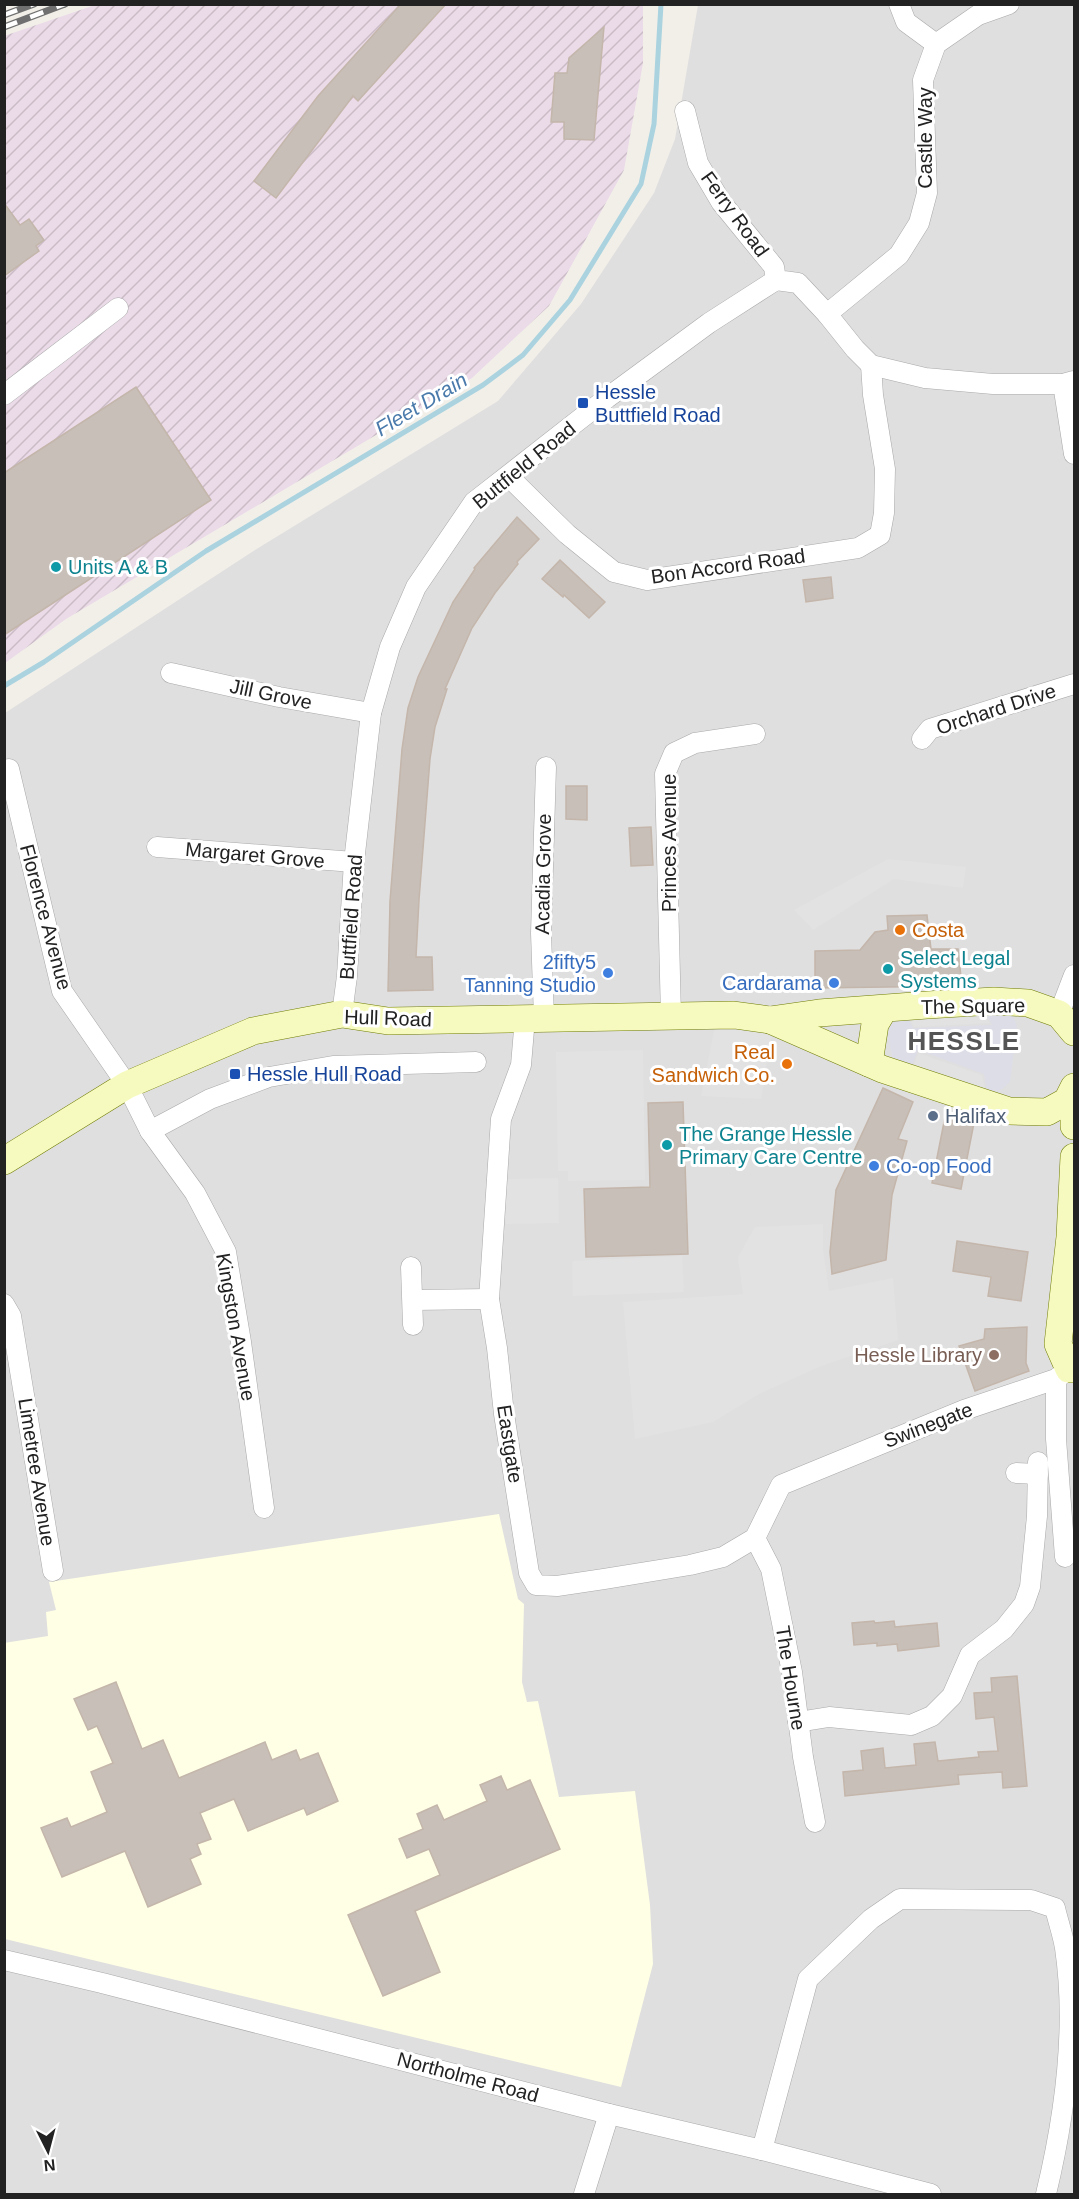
<svg xmlns="http://www.w3.org/2000/svg" width="1079" height="2199" font-family="Helvetica,sans-serif">
	<defs>
		<pattern id="industrial-furrows" width="10" height="10" patternUnits="userSpaceOnUse" patternTransform="scale(1.5)"><rect width="10" height="10" fill="#ebdbe8"/><path d="M-1 1l2-2M0 10L10 0M9 11l2-2" fill="none" stroke="#c9bcc7"/></pattern>
	</defs>
	<rect width="100%" height="100%" fill="#f2efe9"/>
	<path fill="#e0dfdf" d="M698,5h376v2189h-1069v-1481l250,-163 243,-149 83,-97 73,-111 21,-54z"/>
	<path fill="url(#industrial-furrows)" d="M98,4l545,1v58l-19,107 -75,136 -77,72 -406,241 -61,44 -1,-627z"/>
	<path fill="#ffffe5" d="M499,1514l19,85 6,5 -2,78 5,20 11,-1 21,96 76,-6 15,114 3,59 -32,123 -616,-148 -1,-296 44,-7 -2,-24 10,-2 -7,-28z"/>
	<g fill="#e2e2e2">
		<path d="M888,859l78,8 -3,21 -69,-9 -81,51 -19,-20z"/>
		<path d="M990,987l4,9 -81,5 -1,-12z"/>
		<path d="M981,1008l9,15 -76,4 -8,-15z"/>
		<path d="M715,1026l57,6 -11,67 -60,-3z"/>
		<path d="M643,1050l2,130 -77,1v-10h-10l-2,-119z"/>
		<path d="M918,1053l64,22 3,15 -72,-23z"/>
		<path d="M558,1178l1,45 -53,1 -1,-45z"/>
		<path d="M823,1224v25l6,42 64,-13 5,62 -74,25 -41,18 -24,11 -46,28 -78,17 -12,-137 120,-8 -5,-37 17,-30z"/>
		<path d="M682,1256l2,36 -111,4 -1,-35z"/>
	</g>
	<path fill="#dddde8" d="M983,1007h28l6,20 -7,55 -9,8 -14,2 -3,-18 -66,-24 -6,16 -19,-7 -5,-22 4,-21 14,-2 7,14 79,-3z"/>
	<g fill="none" stroke-linecap="round" stroke-linejoin="round">
		<path stroke="#aad3df" stroke-width="5" d="M4,686l40,-24 162,-111 277,-166 40,-30 47,-55 71,-116 13,-60 7,-120"/>
	</g>
	<g fill="#c7bfb8" stroke="#c4b6ab" stroke-width="1.5">
		<path d="M401,4h45l-88,97 -5,-5 -77,102 -22,-17 64,-85z"/>
		<path d="M604,27l-10,113 -30,-1v-17h-13l4,-49h12l2,-15z"/>
		<path d="M4,203l16,22 9,-6 15,21 -8,6 3,5 -35,25z"/>
		<path d="M136,387l75,113 -207,135v-162z"/>
		<path d="M517,517l22,22 -22,23 1,2 -23,29 -23,35 -27,61h2l-12,38 -5,32 -11,141 -3,57h16l1,33 -45,1 2,-90 12,-152 6,-41 10,-31 35,-75 22,-33 -1,-1z"/>
		<path d="M560,560l45,42 -16,16 -25,-23 -1,2 -21,-18z"/>
		<path d="M831,577l2,21 -27,4 -3,-22z"/>
		<path d="M566,786h21v34l-21,-1z"/>
		<path d="M651,827l2,38 -22,1 -2,-38z"/>
		<path d="M927,915l4,34h27l4,37 -147,2v-37l45,-1 15,-18 13,-2 -1,-14z"/>
		<path d="M883,1088l30,14 -15,37 9,2 -15,54 -6,65 -54,14 -2,-22 6,-62z"/>
		<path d="M683,1102l5,152 -102,3 -2,-68 66,-2 -2,-84z"/>
		<path d="M945,1117l29,6 -13,66 -29,-6z"/>
		<path d="M957,1241l71,11 -7,49 -33,-5 3,-19 -38,-6z"/>
		<path d="M1027,1327l-1,36 3,8 -54,20 -16,-45 25,-7 1,-10z"/>
		<path d="M874,1621l1,2 19,-2 1,6 42,-4 2,23 -41,5 -1,-7 -20,2v-3l-23,2 -2,-22z"/>
		<path d="M1017,1676l10,110 -24,2 -1,-16 -44,3 1,9 -114,12 -2,-24 20,-2 -2,-19 22,-3 2,20 31,-3 -2,-21 21,-2 3,19 41,-4 -1,-5 20,-1 -4,-34 -18,2 -2,-26 18,-1 -1,-14z"/>
		<path d="M116,1682l26,67 21,-9 16,38 86,-36 7,18 24,-10 4,10 18,-7 20,48 -31,14 -3,-7 -56,23 -14,-32 -34,14 11,26 -14,5 4,10 -11,5 11,25 -53,23 -23,-56 -63,26 -21,-49 26,-10 4,9 36,-15 -16,-40 22,-9 -16,-37 -9,4 -14,-31z"/>
		<path d="M501,1776l6,14 23,-10 30,69 -145,62 25,61 -57,24 -35,-81 92,-40 -11,-26 -22,9 -8,-19 24,-10 -6,-15 20,-9 7,15 43,-19 -7,-16z"/>
	</g>
	<g fill="none" stroke-linecap="round" stroke-linejoin="round">
		<g stroke="#a9a9a9" stroke-width="21">
			<g id="street">
				<path d="M899,4l7,18 30,22"/>
				<path d="M685,111l13,52 23,39 53,65 2,13 22,3 29,31 28,35 16,16 54,13 68,6h70l11,-3"/>
				<path d="M827,314l72,-59 20,-32 8,-30 -4,-113 13,-36 42,-29 31,-11"/>
				<path d="M1063,384l11,70"/>
				<path d="M4,395l114,-87"/>
				<path d="M508,476l59,58 47,38 33,8 211,-32 22,-13 4,-22 1,-44 -12,-74 -2,-30"/>
				<path d="M171,673l108,24 92,16"/>
				<path d="M922,739l8,-10 144,-45"/>
				<path d="M9,769l53,222 65,94 23,46 45,62 31,59 15,90 23,166"/>
				<path d="M157,847l197,15"/>
				<path d="M342,1014l5,-38 7,-114 17,-149 19,-66 26,-60 58,-85 133,-104 102,-75 67,-43"/>
				<path d="M1059,1014l15,-39"/>
				<path d="M671,1017l-6,-243 9,-21 21,-10 60,-9"/>
				<path d="M525,1018l-4,47 -20,54 -12,180 8,49 7,66 25,159 7,12 21,1 47,-7 86,-14 33,-8 32,-19 26,-53 183,-75 92,-31 13,-10"/>
				<path d="M544,1018l-3,-85 5,-166"/>
				<path d="M150,1131l60,-32 59,-22 64,-11 143,-4"/>
				<path d="M411,1267l2,58"/>
				<path d="M413,1300l76,-1"/>
				<path d="M4,1304l7,12 42,255"/>
				<path d="M1056,1379v60l9,118"/>
				<path d="M1016,1473l22,1"/>
				<path d="M755,1538l16,31 21,103 11,85 12,65"/>
				<path d="M798,1722l31,-5 82,8 21,-9 20,-20 18,-41 34,-26 20,-25 6,-17 7,-71 1,-54"/>
				<path d="M4,1960l98,23 507,131 153,36 169,44"/>
				<path d="M762,2150l46,-171 63,-60 29,-20 131,1 24,8c3,13 8,27 10,40 12,82 0,167 -19,246"/>
				<path d="M584,2194l25,-80"/>
			</g>
		</g>
		<g stroke="#707d05" stroke-width="28">
			<g id="secondary">
				<path d="M770,1020l112,49 127,42 38,1 20,-11 7,-14"/>
				<path d="M869,1063l6,-39 9,-15"/>
				<path d="M1074,1119v7"/>
				<path d="M1074,1157l-4,80 -12,107 11,25h5"/>
				<path d="M4,1161l123,-76 126,-54 89,-17 46,7 346,-6 36,5 49,-7 108,-8 67,-4 34,2 31,11 15,18"/>
			</g>
		</g>
		<use href="#street" stroke="#fff" stroke-width="20"/>
		<use href="#secondary" stroke="#f7fabf" stroke-width="27"/>
		<g stroke="#707070" stroke-width="7">
			<g id="rail">
				<path d="M4,15l30,-11"/>
				<path d="M4,27l61,-23"/>
			</g>
		</g>
		<use href="#rail" stroke="#fff" stroke-width="4.5" stroke-dasharray="14" stroke-linecap="butt"/>
	</g>
	<g fill="#1a4fb4" stroke="#fff" stroke-width="2">
		<rect x="577" y="397" width="12" height="12" rx="3"/>
		<rect x="229" y="1068" width="12" height="12" rx="3"/>
	</g>
	<g fill="#0f9aa8" stroke="#fff" stroke-width="2">
		<circle cx="56" cy="567" r="6"/>
		<circle cx="888" cy="969" r="6"/>
		<circle cx="667" cy="1145" r="6"/>
	</g>
	<g fill="#e8710a" stroke="#fff" stroke-width="2">
		<circle cx="900" cy="930" r="6"/>
		<circle cx="787" cy="1064" r="6"/>
	</g>
	<g fill="#3f7fe0" stroke="#fff" stroke-width="2">
		<circle cx="608" cy="973" r="6"/>
		<circle cx="834" cy="983" r="6"/>
		<circle cx="874" cy="1166" r="6"/>
	</g>
	<circle fill="#5c6f8a" stroke="#fff" stroke-width="2" cx="933" cy="1116" r="6"/>
	<circle fill="#8d6e63" stroke="#fff" stroke-width="2" cx="994" cy="1355" r="6"/>
	<g text-anchor="middle" dominant-baseline="central" stroke-width="6" stroke-linejoin="round" paint-order="stroke">
		<g font-size="20" fill="#222" stroke="#fff">
			<text transform="translate(925 138) rotate(-90)">Castle Way</text>
			<text transform="translate(735 214) rotate(54)">Ferry Road</text>
			<text transform="translate(524 465) rotate(-39)">Buttfield Road</text>
			<text transform="translate(728 566) rotate(-8)">Bon Accord Road</text>
			<text transform="translate(271 694) rotate(12)">Jill Grove</text>
			<text transform="translate(996 709) rotate(-18)">Orchard Drive</text>
			<text transform="translate(669 843) rotate(-90)">Princes Avenue</text>
			<text transform="translate(255 855) rotate(5)">Margaret Grove</text>
			<text transform="translate(543 874) rotate(-89)">Acadia Grove</text>
			<text transform="translate(46 917) rotate(75)">Florence Avenue</text>
			<text transform="translate(351 917) rotate(-86)">Buttfield Road</text>
			<text transform="translate(973 1006) rotate(-1)">The Square</text>
			<text transform="translate(388 1018) rotate(2)">Hull Road</text>
			<text transform="translate(236 1327) rotate(80)">Kingston Avenue</text>
			<text transform="translate(928 1425) rotate(-21)">Swinegate</text>
			<text transform="translate(510 1444) rotate(81)">Eastgate</text>
			<text transform="translate(37 1472) rotate(81)">Limetree Avenue</text>
			<text transform="translate(791 1678) rotate(81)">The Hourne</text>
			<text transform="translate(468 2077) rotate(15)">Northolme Road</text>
		</g>
		<g font-size="20" fill="#164399" stroke="#fff" text-anchor="start">
			<text x="595" y="392">Hessle<tspan x="595" dy="23">Buttfield Road</tspan></text>
			<text x="247" y="1074">Hessle Hull Road</text>
		</g>
		<g font-size="20" fill="#0d838f" stroke="#fff" text-anchor="start">
			<text x="68" y="567">Units A &amp; B</text>
			<text x="900" y="958">Select Legal<tspan x="900" dy="23">Systems</tspan></text>
			<text x="679" y="1134">The Grange Hessle<tspan x="679" dy="23">Primary Care Centre</tspan></text>
		</g>
		<g font-size="20" fill="#c56008" stroke="#fff" text-anchor="start">
			<text x="912" y="930">Costa</text>
			<text x="775" y="1052" text-anchor="end">Real<tspan x="775" dy="23">Sandwich Co.</tspan></text>
		</g>
		<g font-size="20" fill="#366cbe" stroke="#fff" text-anchor="end">
			<text x="596" y="962">2fifty5<tspan x="596" dy="23">Tanning Studio</tspan></text>
			<text x="822" y="983">Cardarama</text>
			<text x="886" y="1166" text-anchor="start">Co-op Food</text>
		</g>
		<g font-size="20" fill="#4e5e75" stroke="#fff" text-anchor="start">
			<text x="945" y="1116">Halifax</text>
		</g>
		<g font-size="20" fill="#785e54" stroke="#fff" text-anchor="end">
			<text x="982" y="1355">Hessle Library</text>
		</g>
		<g font-size="21" font-style="italic" fill="#4a7aab" stroke="#fff">
			<text transform="translate(421 404) rotate(-31)">Fleet Drain</text>
		</g>
		<g font-size="26" font-weight="bold" letter-spacing="1.5" fill="#555" stroke="#fff">
			<text x="964" y="1041">HESSLE</text>
		</g>
	</g>
	<rect width="1079" height="2199" fill="none" stroke="#222222" stroke-width="12"/>
	<g transform="translate(48 2151) rotate(174)" stroke="#ffffff" stroke-width="4.5" paint-order="stroke">
	<path d="M0-4.5L10 22L0 15L-10 22Z" fill="#222222"/>
	<text y="-9" font-size="16" font-weight="bold" text-anchor="middle" fill="#222222">N</text>
	</g>
</svg>
